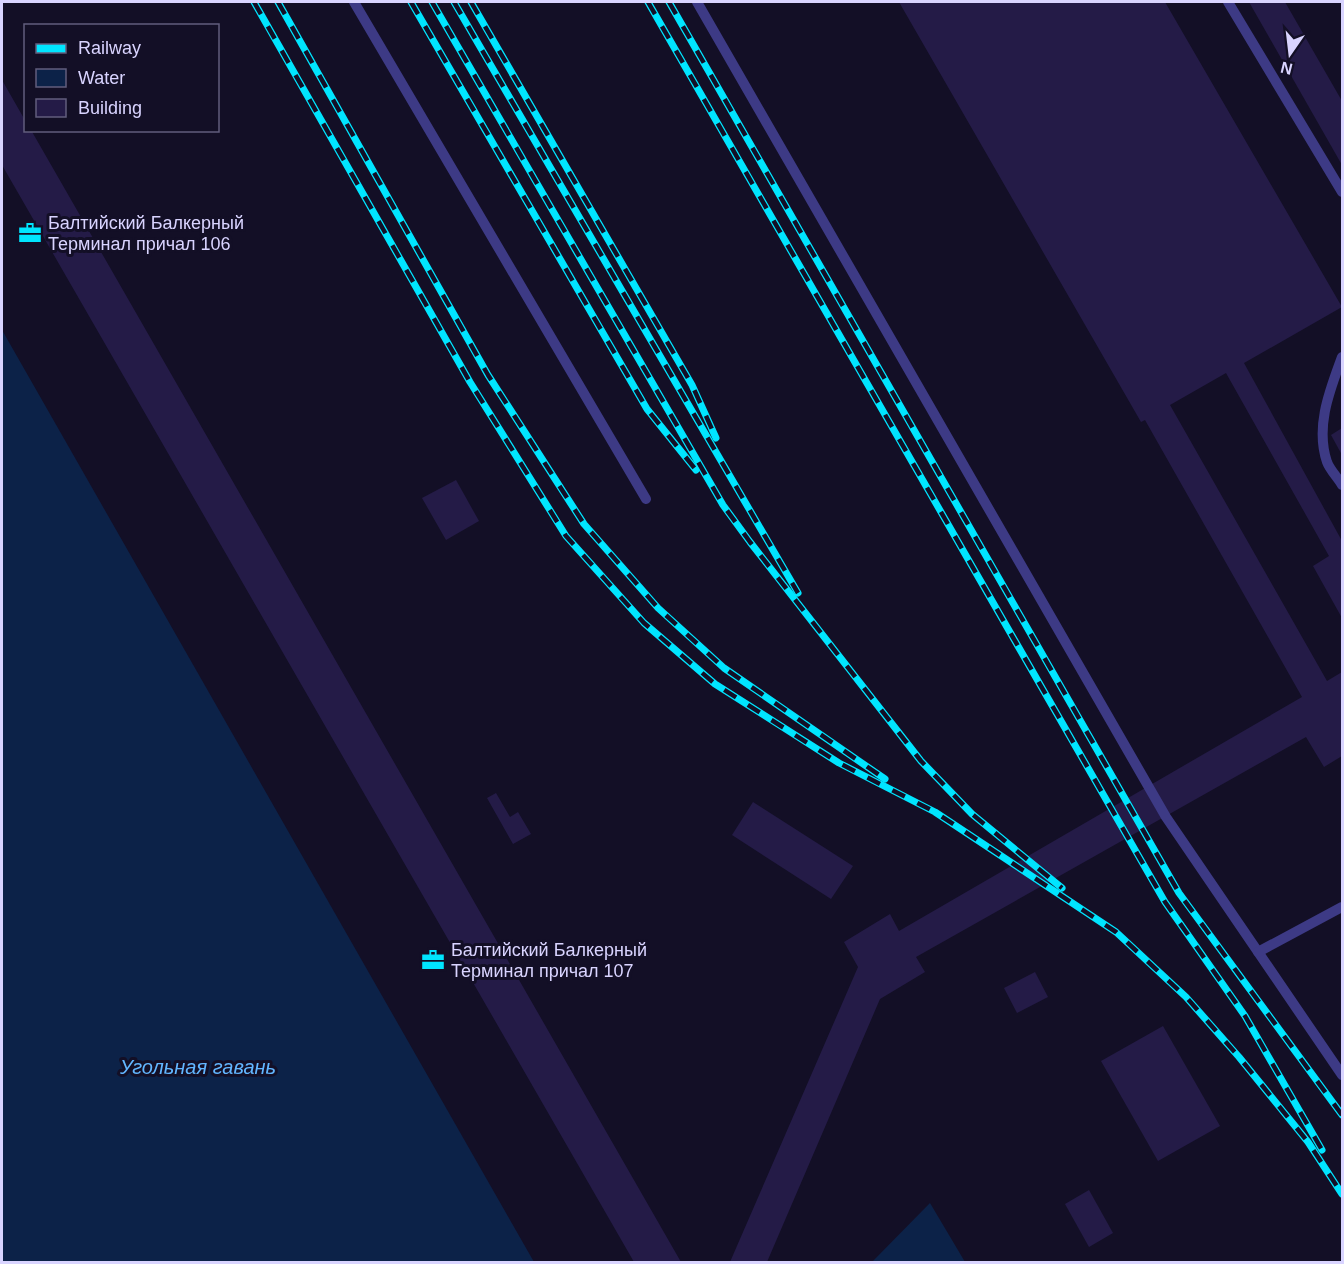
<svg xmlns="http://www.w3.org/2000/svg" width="1344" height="1264" font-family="Arial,sans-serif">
	<rect width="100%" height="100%" fill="#130f26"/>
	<g fill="#0c2248">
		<path d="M2,330l532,932h-532z"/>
		<path d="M930,1203l35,59h-93z"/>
	</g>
	<g fill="#241b47">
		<path d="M899,2h266l177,305 -98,56 98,178v77l-29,-52 16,-10 -103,-183 -56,32 157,276 15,-9v84l-18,11 -18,-30 -390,220 9,15 -45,27 -113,263h-37l128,-295 -14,-25 46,-28 9,17 403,-234 -157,-277 -4,2z"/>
		<path d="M1249,2h36l57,99v64z"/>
		<path d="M2,80l24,42v8h5l650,1132h-47l-632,-1097z"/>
		<path d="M1342,428v27l-11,-20z"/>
		<path d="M456,480l23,41 -33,19 -24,-42z"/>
		<path d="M496,793l14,24 8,-5 13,22 -18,10 -26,-46z"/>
		<path d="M753,802l100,64 -22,33 -99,-64z"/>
		<path d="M1035,972l13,25 -31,16 -13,-25z"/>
		<path d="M1163,1026l57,100 -62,35 -57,-100z"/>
		<path d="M1089,1190l24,43 -24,14 -24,-43z"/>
	</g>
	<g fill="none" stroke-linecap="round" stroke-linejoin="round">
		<g stroke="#3d3a85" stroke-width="10">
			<path d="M354,2l292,497"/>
			<path d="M697,2l469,815 176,258"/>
			<path d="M1228,2l114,190"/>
			<path d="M1342,357c-12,33 -27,69 -15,105 3,8 11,16 15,23"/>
			<path d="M1258,952l84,-45"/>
		</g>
		<g stroke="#00e5ff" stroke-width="7">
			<g id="rail">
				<path d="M254,2l216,380 96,154 78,87 71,61 124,79 96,49 181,120 70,65 53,60 69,85 34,52"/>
				<path d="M278,2l210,373 96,149 74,84 66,60 161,111"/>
				<path d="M411,2l236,407 49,61"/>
				<path d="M432,2l291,503 27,37 171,219 51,53 90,74"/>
				<path d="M454,2l344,591"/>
				<path d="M471,2l221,383 24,53"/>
				<path d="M648,2l517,900 80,114 77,134"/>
				<path d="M669,2l510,891 163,222"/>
			</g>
		</g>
		<use href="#rail" stroke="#130f26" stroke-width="4.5" stroke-dasharray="14" stroke-linecap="butt"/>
	</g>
	<defs>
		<g id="office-bare" transform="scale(1.8)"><path d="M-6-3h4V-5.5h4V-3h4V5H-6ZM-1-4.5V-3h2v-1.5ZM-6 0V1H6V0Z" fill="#00e5ff" stroke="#130f26" stroke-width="2.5" paint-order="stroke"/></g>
	</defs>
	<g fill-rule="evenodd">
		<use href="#office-bare" x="30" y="233"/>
		<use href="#office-bare" x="433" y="960"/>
	</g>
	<g text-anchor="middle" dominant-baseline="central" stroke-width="6" stroke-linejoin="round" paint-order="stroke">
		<g font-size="18" fill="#d9d4ff" stroke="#130f26" text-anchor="start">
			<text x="48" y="223">Балтийский Балкерный<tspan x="48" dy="21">Терминал причал 106</tspan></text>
			<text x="451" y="950">Балтийский Балкерный<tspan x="451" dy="21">Терминал причал 107</tspan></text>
		</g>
		<g font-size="20" font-style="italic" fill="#62b6ff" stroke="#130f26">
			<text x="198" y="1067">Угольная гавань</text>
		</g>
	</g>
	<rect width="1344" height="1264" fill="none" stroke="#d9d4ff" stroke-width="6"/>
	<rect x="24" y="24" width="195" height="108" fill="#130f26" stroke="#625e7d" stroke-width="1.5"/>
	<rect x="36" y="44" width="30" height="9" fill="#00e5ff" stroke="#625e7d" stroke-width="1.5"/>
	<text x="78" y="54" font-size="18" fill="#d9d4ff">Railway</text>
	<rect x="36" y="69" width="30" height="18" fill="#0c2248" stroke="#625e7d" stroke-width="1.5"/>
	<text x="78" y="84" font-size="18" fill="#d9d4ff">Water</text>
	<rect x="36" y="99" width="30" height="18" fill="#241b47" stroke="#625e7d" stroke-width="1.5"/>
	<text x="78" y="114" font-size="18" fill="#d9d4ff">Building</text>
	<g transform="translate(1290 54) rotate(194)" stroke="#130f26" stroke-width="4.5" paint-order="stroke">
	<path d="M0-4.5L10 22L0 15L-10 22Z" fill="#d9d4ff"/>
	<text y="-9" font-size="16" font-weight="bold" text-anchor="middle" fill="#d9d4ff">N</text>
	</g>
</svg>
